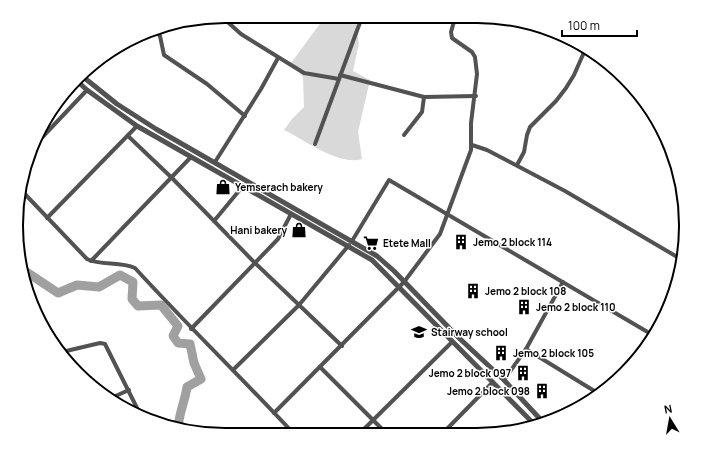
<svg xmlns="http://www.w3.org/2000/svg" width="702" height="451" font-family="Manrope,sans-serif">
	<rect width="100%" height="100%" fill="#fff"/>
	<path fill="#d9d9d9" d="M325,17h33l-2,11 3,15 -6,28 17,9 -12,52 4,27c-23,7 -57,-19 -78,-29l8,-11 12,-12 -1,-30 -12,-14z"/>
	<g fill="none" stroke-linecap="round" stroke-linejoin="round">
		<path stroke="#a0a0a0" stroke-width="9" d="M22,269l36,24 19,-8 22,2 21,-12 13,7 -1,17 6,7 23,-1 17,21 -5,10 5,7 12,1 4,19 7,16 -14,8c-2,14 -8,26 -9,41"/>
		<g stroke="#525252" stroke-width="4">
			<path d="M222,17l19,17 63,39 35,6"/>
			<path d="M155,29l5,7 4,19 43,29 38,32"/>
			<path d="M340,75l84,22 52,-1"/>
			<path d="M404,135l18,-23 2,-15"/>
			<path d="M128,136l44,42 83,85 87,83"/>
			<path d="M315,144l47,-127"/>
			<path d="M472,145l15,5 78,41 114,67"/>
			<path d="M33,147l54,-57"/>
			<path d="M215,162l46,-73 17,-31"/>
			<path d="M517,165l7,-13 3,-17 3,-8 26,-26 10,-13 8,-13 11,-25"/>
			<path d="M21,190l66,69c14,7 33,2 48,9 52,57 107,110 159,166"/>
			<path d="M47,218l90,-92"/>
			<path d="M214,221l29,-35"/>
			<path d="M352,241l37,-61 262,154"/>
			<path d="M91,261l100,-104"/>
			<path d="M26,286l26,54"/>
			<path d="M191,329l87,-90 13,-25"/>
			<path d="M526,349l70,43"/>
			<path d="M62,352l38,-9 5,1 36,72"/>
			<path d="M320,367l67,67"/>
			<path d="M233,370l66,-65 50,-60"/>
			<path d="M504,380l22,-31 37,-67"/>
			<path d="M111,398l18,-8"/>
			<path d="M274,413l130,-131 36,-48 31,-84v-27l6,-49 -2,-17 -3,-5 -20,-14 -1,-6 4,-14"/>
			<path d="M359,434l93,-92"/>
			<path d="M442,434l51,-52"/>
		</g>
		<g stroke="#525252" stroke-width="5">
			<path d="M82,76l35,28 39,25 221,127 17,15 64,66 46,43 38,41"/>
			<path d="M77,81l10,9 50,36 235,134 161,163"/>
		</g>
	</g>
	<defs>
		<g id="shop-bare" transform="scale(1.2)"><path d="M-5-2.5h2.3a2.7 3.5 0 0 1 5.4 0H5L5.5 6h-11ZM-1.5-2.5h3a1.5 2.3 0 0 0-3 0Z" fill="#000" stroke="#fff" stroke-width="2.5" paint-order="stroke"/></g>
		<g id="building-bare" transform="scale(1.2)"><path d="M-4-6H4V6H1V3H-1V6H-4ZM-2.5-4.3h1.7v1.8h-1.7ZM.8-4.3h1.7v1.8H.8ZM-2.5-1h1.7V.8h-1.7ZM.8-1h1.7V.8H.8Z" fill="#000" stroke="#fff" stroke-width="2.5" paint-order="stroke"/></g>
		<g id="supermarket-bare" transform="scale(1.2)"><path d="M-6-5.5h2.5l.6 2H6L4.5 2H-2.5L-4.4-4H-6ZM-1.5 3.2a1.3 1.3 0 1 0 .1 0ZM3 3.2a1.3 1.3 0 1 0 .1 0Z" fill="#000" stroke="#fff" stroke-width="2.5" paint-order="stroke"/></g>
		<g id="school-bare" transform="scale(1.2)"><path d="M0-5L7-2L0 1L-7-2ZM-4 1L0 2.5L4 1V4Q0 6-4 4Z" fill="#000" stroke="#fff" stroke-width="2.5" paint-order="stroke"/></g>
	</defs>
	<g fill-rule="evenodd">
		<use href="#shop-bare" x="223" y="187"/>
		<use href="#shop-bare" x="299" y="230"/>
		<use href="#building-bare" x="461" y="242"/>
		<use href="#supermarket-bare" x="371" y="243"/>
		<use href="#building-bare" x="473" y="291"/>
		<use href="#building-bare" x="524" y="307"/>
		<use href="#school-bare" x="419" y="332"/>
		<use href="#building-bare" x="501" y="353"/>
		<use href="#building-bare" x="523" y="373"/>
		<use href="#building-bare" x="542" y="391"/>
	</g>
	<g text-anchor="middle" dominant-baseline="central" stroke-width="3" stroke-linejoin="round" paint-order="stroke">
		<g font-size="10" font-weight="bold" fill="#000" stroke="#fff" text-anchor="start">
			<text x="235" y="187">Yemserach bakery</text>
			<text x="287" y="230" text-anchor="end">Hani bakery</text>
			<text x="473" y="242">Jemo 2 block 114</text>
			<text x="383" y="243">Etete Mall</text>
			<text x="485" y="291">Jemo 2 block 108</text>
			<text x="536" y="307">Jemo 2 block 110</text>
			<text x="431" y="332">Stairway school</text>
			<text x="513" y="353">Jemo 2 block 105</text>
			<text x="511" y="373" text-anchor="end">Jemo 2 block 097</text>
			<text x="530" y="391" text-anchor="end">Jemo 2 block 098</text>
		</g>
	</g>
	<path d="M0 0H702V451H0ZM225 23H477A202 202 0 0 1 679 225V226A202 202 0 0 1 477 428H225A202 202 0 0 1 23 226V225A202 202 0 0 1 225 23Z" fill="#fff" fill-rule="evenodd"/>
	<path fill="none" stroke="#000" stroke-width="2" d="M225 23H477A202 202 0 0 1 679 225V226A202 202 0 0 1 477 428H225A202 202 0 0 1 23 226V225A202 202 0 0 1 225 23Z"/>
	<g transform="translate(670 419) rotate(349)" stroke="#ffffff" stroke-width="3" paint-order="stroke">
	<path d="M0-3L7 15L0 10L-7 15Z" fill="#000000"/>
	<text y="-6" font-size="11" font-weight="bold" text-anchor="middle" fill="#000000">N</text>
	</g>
	<path d="M562 30v6h75v-6" fill="none" stroke="#000000" stroke-width="2"/>
	<text x="568" y="30" font-size="12" fill="#000000" stroke="#ffffff" stroke-width="3" paint-order="stroke">100 m</text>
</svg>
